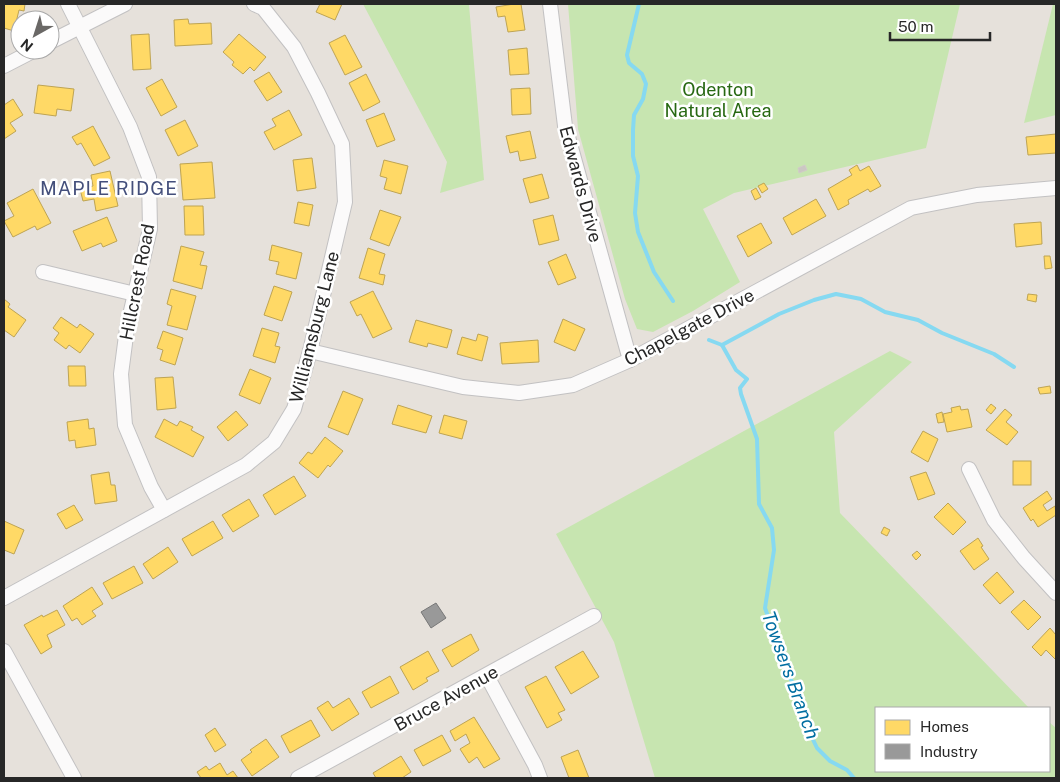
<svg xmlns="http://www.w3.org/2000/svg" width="1060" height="782" font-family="'Public Sans',sans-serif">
	<rect width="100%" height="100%" fill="#e6e1db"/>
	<g fill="#c7e5b0">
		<path d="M363,4h111l-5,1 15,175 -44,13 7,-31z"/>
		<path d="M568,4h392l-34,144 -192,45 -31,16 37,73 -47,29 -40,21 -16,-3 -12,-30 -47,-170z"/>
		<path d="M1053,4h3v111l-32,8z"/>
		<path d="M890,351l22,11 -78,70 6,81 189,195h-153v63h173v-49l7,6v50h-401l-41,-136 -58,-108z"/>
	</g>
	<g fill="#ffd966" stroke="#bea453">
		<path d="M4,4h21l-1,7 -5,-1 -5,21 -10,-3z"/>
		<path d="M318,4h24l-7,16 -19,-8 4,-8z"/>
		<path d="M514,4h7l4,26 -17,2 -3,-16 -7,1 -2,-10z"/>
		<path d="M188,19l1,5 22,-1 1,21 -37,2 -1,-26z"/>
		<path d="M149,34l2,35 -18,1 -2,-35z"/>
		<path d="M239,34l27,23 -12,14 -4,-4 -7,7 -11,-9 2,-3 -11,-10z"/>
		<path d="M345,35l17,32 -17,8 -16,-32z"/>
		<path d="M527,48l2,26 -19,1 -2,-25z"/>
		<path d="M269,72l13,20 -15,9 -13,-20z"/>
		<path d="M366,74l14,28 -17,9 -14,-28z"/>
		<path d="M162,79l15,28 -16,9 -15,-28z"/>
		<path d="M38,85l36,4 -3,22 -14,-2 -1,7 -22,-3z"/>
		<path d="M530,88l1,26 -19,1 -1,-26z"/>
		<path d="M13,99l10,16 -13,8 6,8 -12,8v-34z"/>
		<path d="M289,110l13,25 -28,15 -10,-18 12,-6 -4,-7z"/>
		<path d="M384,113l11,27 -18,7 -11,-27z"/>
		<path d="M185,120l13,26 -20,10 -13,-26z"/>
		<path d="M93,126l17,32 -16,8 -13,-23 -4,2 -5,-8z"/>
		<path d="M530,131l6,27 -16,3 -2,-10 -8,2 -4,-17z"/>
		<path d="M1056,134v19l-28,2 -2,-18z"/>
		<path d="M312,158l4,30 -19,3 -4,-31z"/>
		<path d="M384,160l24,6 -7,28 -17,-5 3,-11 -7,-2z"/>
		<path d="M212,162l3,36 -32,2 -3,-36z"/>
		<path d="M857,165l3,6 9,-5 12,20 -11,6 -2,-3 -20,11 1,4 -11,6 -10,-21 24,-14 -3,-5z"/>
		<path d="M110,171l8,35 -22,5 -2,-12 -11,2 -3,-12 13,-3 -2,-11z"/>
		<path d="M542,174l7,24 -19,5 -7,-24z"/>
		<path d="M764,183l4,6 -6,4 -4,-7z"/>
		<path d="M756,188l5,9 -6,3 -4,-9z"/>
		<path d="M33,189l18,34 -14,7 -2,-4 -22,11 -9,-16 10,-5 -7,-13z"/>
		<path d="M816,199l10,17 -34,19 -9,-17z"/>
		<path d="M298,202l15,3 -4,21 -15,-3z"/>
		<path d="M184,206h19l1,29h-19z"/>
		<path d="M380,210l21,7 -12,29 -19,-7z"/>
		<path d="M553,215l6,25 -20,5 -6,-25z"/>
		<path d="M107,217l10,24 -14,6 -2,-4 -19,8 -9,-20z"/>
		<path d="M1041,222l1,22 -26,3 -2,-23z"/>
		<path d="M761,223l11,20 -24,14 -11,-21z"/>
		<path d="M272,245l30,8 -6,26 -20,-5 3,-12 -10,-2z"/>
		<path d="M181,246l23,6 -4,13 7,1 -5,23 -29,-8z"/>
		<path d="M368,248l17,6 -6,20 6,1 -2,10 -24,-7z"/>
		<path d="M566,254l10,24 -18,7 -10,-23z"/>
		<path d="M1044,256h6l2,12 -7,1z"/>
		<path d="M274,286l18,6 -10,29 -18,-6z"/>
		<path d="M171,289l25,7 -9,34 -20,-5 5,-19 -5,-2z"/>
		<path d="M373,291l19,38 -19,9 -12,-24 -4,2 -7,-14z"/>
		<path d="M1028,294l9,1 -1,7 -9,-2z"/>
		<path d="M4,299l6,5 -2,3 18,13 -12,17 -10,-7z"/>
		<path d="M61,317l16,11 3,-4 14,10 -14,19 -11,-8 -3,4 -12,-9 5,-7 -6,-5z"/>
		<path d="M563,319l22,10 -10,22 -21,-9z"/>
		<path d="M416,320l36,10 -5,18 -19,-5 -1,4 -18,-5z"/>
		<path d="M262,328l17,5 -4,13 5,1 -5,16 -22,-7z"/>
		<path d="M163,331l20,7 -8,27 -15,-5 3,-10 -6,-2z"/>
		<path d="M478,334l10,3 -6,24 -25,-7 5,-17 14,4z"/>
		<path d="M538,340l1,22 -37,2 -2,-21z"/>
		<path d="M68,366h17l1,20h-17z"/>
		<path d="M250,369l21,9 -11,26 -21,-9z"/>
		<path d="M173,377l3,31 -19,2 -2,-32z"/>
		<path d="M1050,386l1,7 -11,1 -2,-6z"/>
		<path d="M343,391l20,8 -15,36 -20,-8z"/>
		<path d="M991,404l5,4 -5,6 -5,-4z"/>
		<path d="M398,405l34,11 -6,17 -34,-9z"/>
		<path d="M960,406l1,4 7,-1 4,18 -25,5 -4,-18 9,-2 -1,-4z"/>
		<path d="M1005,409l7,6 -6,7 12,10 -11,13 -21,-15z"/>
		<path d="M236,411l12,14 -20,16 -11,-14z"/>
		<path d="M942,412l2,10 -6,1 -2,-9z"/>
		<path d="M444,415l23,6 -5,18 -23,-6z"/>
		<path d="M88,419l1,10 5,-1 2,17 -20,3 -1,-8 -6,1 -2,-19z"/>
		<path d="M164,419l13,7 3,-5 13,6 -2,3 13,7 -11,20 -38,-20z"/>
		<path d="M923,431l15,8 -10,23 -17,-10z"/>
		<path d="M325,437l18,14 -13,16 -2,-2 -10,13 -19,-15 9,-11 4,2z"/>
		<rect x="1013" y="461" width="18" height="24"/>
		<path d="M109,472l2,13h4l2,16 -22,3 -4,-29z"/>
		<path d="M926,472l9,22 -17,6 -8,-23z"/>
		<path d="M294,476l12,20 -31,19 -12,-20z"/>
		<path d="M1047,491l5,8 -9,6 4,6 8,-5 1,9 -18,12 -5,-8 -2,2 -8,-13z"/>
		<path d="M249,499l10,17 -26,16 -11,-17z"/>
		<path d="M948,503l18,19 -13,13 -19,-18z"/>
		<path d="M74,505l9,15 -17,9 -9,-15z"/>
		<path d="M4,521l20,9 -10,24 -10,-4z"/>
		<path d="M213,521l10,17 -31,18 -10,-17z"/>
		<path d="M884,527l6,3 -3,6 -6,-3z"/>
		<path d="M978,538l5,8 -2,1 8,12 -15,11 -14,-19z"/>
		<path d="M168,547l10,15 -25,17 -10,-15z"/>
		<path d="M917,551l4,4 -5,5 -4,-5z"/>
		<path d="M134,566l9,17 -31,16 -9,-16z"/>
		<path d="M997,572l17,20 -14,12 -17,-19z"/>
		<path d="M92,587l11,17 -11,7 4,5 -14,9 -5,-7 -5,3 -9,-15z"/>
		<path d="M1024,600l17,17 -13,13 -17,-18z"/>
		<path d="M57,610l8,15 -18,10 5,12 -11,7 -17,-29 18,-10 1,2z"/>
		<path d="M1050,628l6,7v22l-1,2 -9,-9 -5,6 -9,-9z"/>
		<path d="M471,634l8,16 -27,17 -10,-17z"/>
		<path d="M428,651l11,20 -13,7 2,3 -15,9 -13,-23z"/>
		<path d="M583,651l16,26 -28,17 -16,-27z"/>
		<path d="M390,676l9,17 -28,15 -9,-16z"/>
		<path d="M546,676l19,34 -7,3 4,7 -15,8 -22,-41z"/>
		<path d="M349,698l10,16 -27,17 -15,-23 11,-7 5,7z"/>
		<path d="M474,717l26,42 -16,9 -7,-11 -8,6 -9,-14 10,-6 -4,-9 -11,7 -5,-10z"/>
		<path d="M311,720l9,16 -30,17 -9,-17z"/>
		<path d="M215,728l11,17 -11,7 -10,-17z"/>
		<path d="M442,735l9,16 -28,15 -9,-16z"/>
		<path d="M266,739l13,18 -27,19 -11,-16 11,-8 -2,-2z"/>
		<path d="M578,750l11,28h-20l-8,-21z"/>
		<path d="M401,756l10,16 -9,6h-26l-3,-5z"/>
		<path d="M220,763l7,12 6,-4 5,7h-37l-4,-6 9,-6 3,4z"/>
	</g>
	<path fill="#999" stroke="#777" d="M436,603l10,15 -15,10 -10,-16z"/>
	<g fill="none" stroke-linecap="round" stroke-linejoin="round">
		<g stroke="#86d9f1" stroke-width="4">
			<path d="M639,4l-12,51 2,8 13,11 4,10 -3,15 -9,16 -1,15v26l5,20 -3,37 3,19 16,40 19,29"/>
			<path d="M709,340l13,5 14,25 11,9 -7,9 1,6 16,45 2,65 13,24 2,22 -9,58 6,17 9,15 5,16 3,18 14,27 6,28 9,19 13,13 17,9 7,8"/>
			<path d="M722,345l57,-31 35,-14 22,-6 25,5 24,13 33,8 24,13 52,21 20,13"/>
		</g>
	</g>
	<path fill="#cbc7c3" stroke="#d1cdc7" d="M805,165l2,5 -8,3 -1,-5z"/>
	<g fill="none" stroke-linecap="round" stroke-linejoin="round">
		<g stroke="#c2c1c2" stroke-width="16">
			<g id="minor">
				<path d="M68,4l62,123 19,50 1,52 -23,99 -6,46 4,51 26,62 13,23"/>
				<path d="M550,4l15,122 65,234"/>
				<path d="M50,42l75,-38"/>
				<path d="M4,66l31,-16"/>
				<path d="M43,272l92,22"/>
				<path d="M310,351l153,36 56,6 54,-8 57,-25 281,-152 66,-13 79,-7"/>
				<path d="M969,469l25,51 30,38 32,35"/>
				<path d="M4,598l242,-133 28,-23 20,-33 16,-58 35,-149 -3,-58 -24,-51 -24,-46 -31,-39 -9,-4"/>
				<path d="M4,651l70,127"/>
				<path d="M487,676l48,89 5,13"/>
				<path d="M298,778l296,-162"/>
			</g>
		</g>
		<use href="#minor" stroke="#fbfafa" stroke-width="14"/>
	</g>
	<g text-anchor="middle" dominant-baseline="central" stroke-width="5" stroke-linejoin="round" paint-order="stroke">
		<g font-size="18" fill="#276812" stroke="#fff">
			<text x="718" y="89">Odenton<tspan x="718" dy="21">Natural Area</tspan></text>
		</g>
		<g font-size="18" fill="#272727" stroke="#fff">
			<text transform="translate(581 184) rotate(75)">Edwards Drive</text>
			<text transform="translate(137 282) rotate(-79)">Hillcrest Road</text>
			<text transform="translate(314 327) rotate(-76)">Williamsburg Lane</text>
			<text transform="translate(689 327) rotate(-28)">Chapelgate Drive</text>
			<text transform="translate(446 698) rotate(-29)">Bruce Avenue</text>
		</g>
		<g font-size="19" letter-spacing="1" fill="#444f7b" stroke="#fff">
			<text x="109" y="188">MAPLE RIDGE</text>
		</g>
		<g font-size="19" font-style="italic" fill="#016ea1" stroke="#fff">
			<text transform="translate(791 675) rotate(70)">Towsers Branch</text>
		</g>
	</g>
	<rect width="1060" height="782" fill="none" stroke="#272727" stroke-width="10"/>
	<rect x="875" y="707" width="175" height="65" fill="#ffffff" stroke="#a9a9a9"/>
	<rect x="885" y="720" width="25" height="15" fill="#ffd966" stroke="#a9a9a9"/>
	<text x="920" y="732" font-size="15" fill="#272727">Homes</text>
	<rect x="885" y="744" width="25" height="15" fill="#999999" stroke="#a9a9a9"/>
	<text x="920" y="757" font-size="15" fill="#272727">Industry</text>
	<g transform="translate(35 35) rotate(219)"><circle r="24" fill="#ffffff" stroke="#a9a9a9"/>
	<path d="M0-4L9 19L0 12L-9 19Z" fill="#6a6866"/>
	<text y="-8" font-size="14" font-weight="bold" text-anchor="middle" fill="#272727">N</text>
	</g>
	<path d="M890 32v8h100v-8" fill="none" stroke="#272727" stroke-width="2.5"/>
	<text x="898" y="32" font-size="15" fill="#272727" stroke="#ffffff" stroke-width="4" paint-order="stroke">50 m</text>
</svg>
